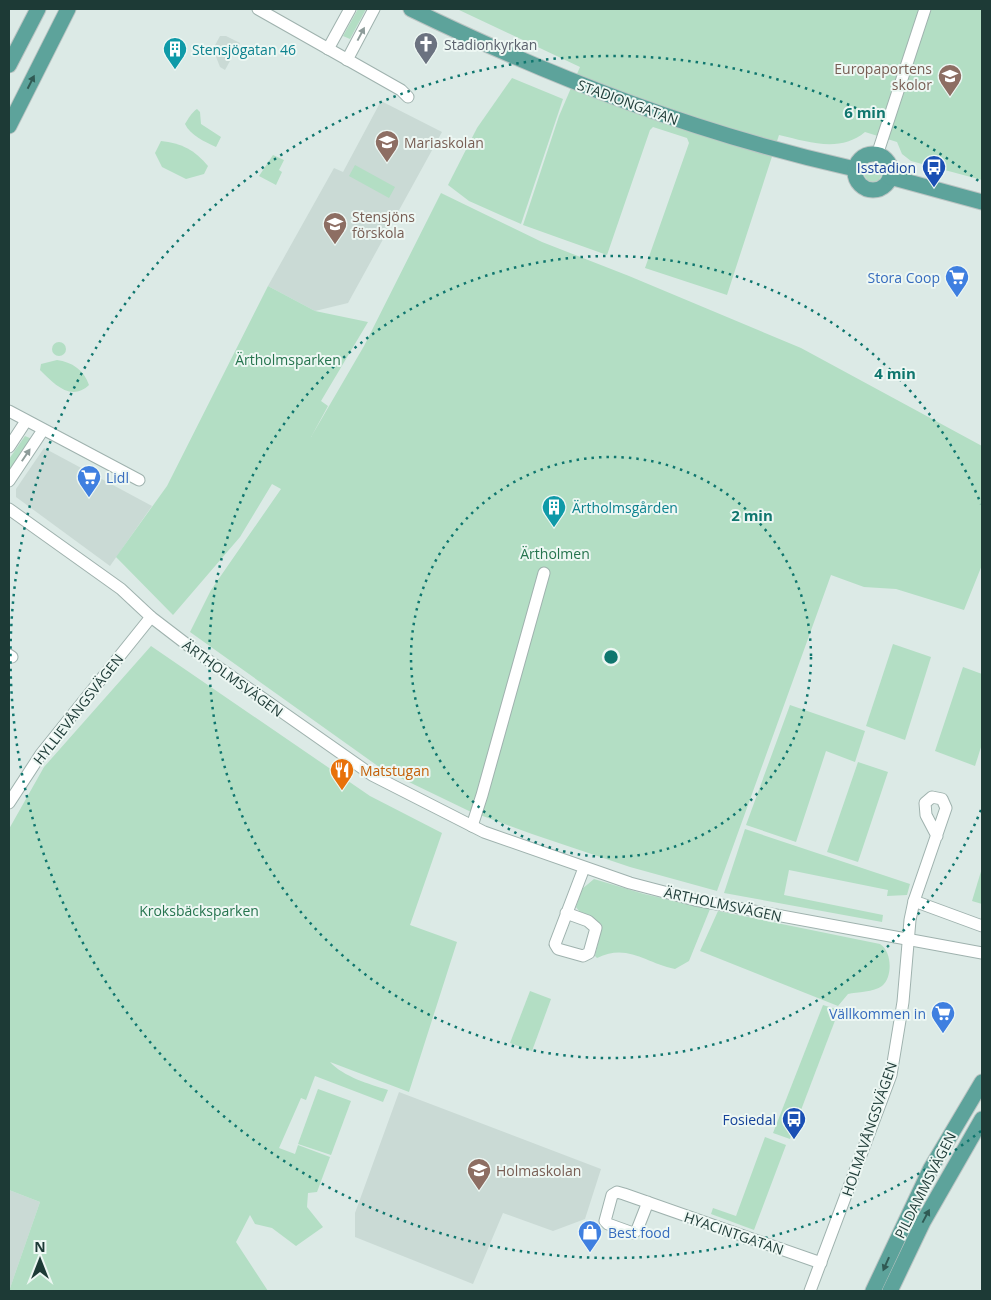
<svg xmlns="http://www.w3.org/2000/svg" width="991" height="1300" font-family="'Open Sans',sans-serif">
	<rect width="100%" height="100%" fill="#dceae6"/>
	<g fill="#cadad5">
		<path d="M220,36h6l14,7 -15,27 -5,-3 -7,-18z"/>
		<path d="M381,101l61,31 -94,171 -33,8 -47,-25 66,-118 9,4z"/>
		<path d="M44,448l108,58 -42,60 -94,-69v-8z"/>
		<path d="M399,1092l202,77 -16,50 -32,12 -50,-18 -30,71 -118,-47v-24z"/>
		<path d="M9,1190l31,12 -31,89z"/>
	</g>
	<g fill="#b3dec4">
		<path d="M358,9h8l-16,30 -7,-3z"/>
		<path d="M457,9h525v171l-71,-19 -9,-7 -5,-12 -32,-10c-25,21 -56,10 -86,3l-52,160 -82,-27 44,-125 -2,-5 -34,-11 -3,3 -43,125 -84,-30 36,-109 21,-49z"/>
		<path d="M512,78l51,21 -42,125 -52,-23 -21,-16 29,-57z"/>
		<path d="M197,109l3,3 1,12 20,13 -5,10c-11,-5 -26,-12 -31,-23 3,-5 7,-12 12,-15z"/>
		<path d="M161,141c20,2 34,9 47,25l-4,8 -18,5 -24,-12 -7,-14z"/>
		<path d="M273,155l11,5 -5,10 3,2 -6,13 -17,-9z"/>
		<circle cx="873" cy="173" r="9"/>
		<path d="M355,165l40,22 -6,11 -40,-22z"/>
		<path d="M441,193l101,49 87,34 172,72 181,98v119l-18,45 -68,-21 -32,-2 -33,-12 -114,316 -87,-24 -98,-33 -63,-23 -87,-42 -192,-137 21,-42 70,-101 -9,-5 -32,53 -67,78 -57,-58 51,-71 101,-200 47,25 53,11 -47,79 7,5 -17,31 53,-91z"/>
		<circle cx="59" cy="349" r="7"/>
		<path d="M57,360c15,2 27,10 32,25 -18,17 -35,-1 -49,-15l1,-6z"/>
		<path d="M25,436l7,3 -23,33v-13z"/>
		<path d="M893,644l38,13 -26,83 -39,-14z"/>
		<path d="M151,646l219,150 72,37 -32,92 47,17 -48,150 -79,-30c14,15 39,22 58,28l-5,12 -68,-26 -9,24 -5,-2 -22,50 16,6 3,-9 32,12 -13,35 -9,1 -1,14 16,20 -27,19 -24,-18 -17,-4 -5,-9 -14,27 32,49h-259l31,-89 -31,-12v-361l35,-62z"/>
		<path d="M963,667l19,7v70l-7,22 -40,-15z"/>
		<path d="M790,705l75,26 -10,31 -29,-11 -30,91 -50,-17z"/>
		<path d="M858,762l30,10 -30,90 -31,-10z"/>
		<path d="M745,829l165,55 -3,11 -20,1 1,-6 -99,-20 -5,25 99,20 -1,7 -158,-29z"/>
		<path d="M982,868v36l-10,-3z"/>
		<path d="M594,879l50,15 66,15 -21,52 -14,8c-30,-6 -47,-26 -78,-11l-2,-2 7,-29 -1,-3 -18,-8 -7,-9 6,-18z"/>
		<path d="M718,911l162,33c12,7 13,33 2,42 -8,6 -25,6 -34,8l-10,12 -138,-55z"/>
		<path d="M530,991l21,8 -19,52 -22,-8z"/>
		<path d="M823,1005l16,5 -49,129 -17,-6z"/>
		<path d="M318,1089l33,12 -20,54 -33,-11z"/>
		<path d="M765,1137l21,8 -32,85 -43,-16 2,-6 23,8z"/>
	</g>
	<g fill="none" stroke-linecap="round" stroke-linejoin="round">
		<g stroke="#9fb2ae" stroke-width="13">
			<g id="minor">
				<path d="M258,9l143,81 7,7"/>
				<path d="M328,49l22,-40"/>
				<path d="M347,60l27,-51"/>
				<path d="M877,155l48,-146"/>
				<path d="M9,411l130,69"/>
				<path d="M9,447l17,-26"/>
				<path d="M9,481l34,-51"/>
				<path d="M9,509l112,80 30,28 47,36 174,122 112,57 146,51 65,17 287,53"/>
				<path d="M9,655l3,2"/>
				<path d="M9,803l32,-49 110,-137"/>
				<path d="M472,826l10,-31 62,-222"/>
				<path d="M914,901l68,25"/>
				<path d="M566,913l22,8 8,7 -7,25 -6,3 -25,-7 -3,-5 29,-76"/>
				<path d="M648,1202l-11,28 -4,3 -25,-9 -3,-3 7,-26 5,-3 7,2 197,69"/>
				<path d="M810,1291l81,-216 12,-73 7,-82 4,-19 32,-93 -4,-9 -10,-2 -7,6 1,12 11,21"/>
			</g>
		</g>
		<g stroke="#bbc4c3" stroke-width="17">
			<g id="major">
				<path d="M411,9c144,70 287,125 444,160"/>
				<path d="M9,65l29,-56"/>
				<path d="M9,126l59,-117"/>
				<circle cx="873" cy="172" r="18"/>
				<path d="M890,177l92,25"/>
				<path d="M873,1291l58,-123 51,-86"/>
				<path d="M890,1291l33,-69 59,-103"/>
			</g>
		</g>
		<use href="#minor" stroke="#fff" stroke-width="11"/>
		<use href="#major" stroke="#5da39b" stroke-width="15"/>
	</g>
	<defs><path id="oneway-solid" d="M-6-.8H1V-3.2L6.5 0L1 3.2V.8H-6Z" transform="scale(1.25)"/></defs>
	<g fill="#8e9c9a">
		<use href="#oneway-solid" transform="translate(361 34) rotate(-62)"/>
		<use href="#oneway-solid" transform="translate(26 455) rotate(-56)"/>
	</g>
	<g fill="#305a54">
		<use href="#oneway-solid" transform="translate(31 82) rotate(-63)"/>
		<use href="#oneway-solid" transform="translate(926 1216) rotate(-62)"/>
		<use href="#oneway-solid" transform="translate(886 1264) rotate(114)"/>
	</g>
	<g fill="none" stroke="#0f766e" stroke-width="2.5" stroke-dasharray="2.5 5">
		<circle cx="611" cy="657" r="200"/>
		<path d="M981 810A401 401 0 1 1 981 504"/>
		<path d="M981 1131A601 601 0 1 1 981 183"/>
	</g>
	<defs>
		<g id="church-pin" transform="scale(1.25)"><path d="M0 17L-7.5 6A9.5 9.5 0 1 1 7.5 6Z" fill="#6b7280" stroke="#edf7f3"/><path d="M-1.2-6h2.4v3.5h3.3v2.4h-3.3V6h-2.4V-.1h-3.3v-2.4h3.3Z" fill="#fff"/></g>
		<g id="building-pin" transform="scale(1.25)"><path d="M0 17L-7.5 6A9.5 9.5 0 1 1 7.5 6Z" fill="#0f9aa8" stroke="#edf7f3"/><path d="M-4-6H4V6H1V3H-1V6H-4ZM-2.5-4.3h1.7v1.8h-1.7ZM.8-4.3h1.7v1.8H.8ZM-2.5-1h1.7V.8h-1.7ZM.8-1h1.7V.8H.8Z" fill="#fff"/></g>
		<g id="school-pin" transform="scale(1.25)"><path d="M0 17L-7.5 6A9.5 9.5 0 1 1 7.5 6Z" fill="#8d6e63" stroke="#edf7f3"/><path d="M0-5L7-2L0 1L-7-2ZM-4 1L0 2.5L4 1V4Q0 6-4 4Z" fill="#fff"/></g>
		<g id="bus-pin" transform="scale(1.25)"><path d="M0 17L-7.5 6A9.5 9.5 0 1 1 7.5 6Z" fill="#1a4fb4" stroke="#edf7f3"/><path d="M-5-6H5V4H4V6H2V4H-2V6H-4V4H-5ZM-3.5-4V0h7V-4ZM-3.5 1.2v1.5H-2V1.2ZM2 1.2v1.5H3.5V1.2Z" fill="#fff"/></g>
		<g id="supermarket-pin" transform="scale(1.25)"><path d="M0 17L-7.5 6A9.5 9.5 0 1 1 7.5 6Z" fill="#3f7fe0" stroke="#edf7f3"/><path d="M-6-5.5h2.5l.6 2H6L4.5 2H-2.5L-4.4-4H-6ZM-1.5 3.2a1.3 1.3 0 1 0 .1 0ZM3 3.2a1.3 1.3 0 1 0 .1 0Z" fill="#fff"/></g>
		<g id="restaurant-pin" transform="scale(1.25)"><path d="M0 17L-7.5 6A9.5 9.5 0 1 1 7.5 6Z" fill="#e8710a" stroke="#edf7f3"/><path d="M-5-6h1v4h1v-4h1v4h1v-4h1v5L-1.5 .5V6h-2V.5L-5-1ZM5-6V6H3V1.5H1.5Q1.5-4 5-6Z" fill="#fff"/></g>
		<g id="shop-pin" transform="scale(1.25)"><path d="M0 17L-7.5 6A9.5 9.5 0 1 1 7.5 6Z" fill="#3f7fe0" stroke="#edf7f3"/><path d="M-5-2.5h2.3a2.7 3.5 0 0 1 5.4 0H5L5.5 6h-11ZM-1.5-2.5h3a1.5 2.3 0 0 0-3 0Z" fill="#fff"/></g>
	</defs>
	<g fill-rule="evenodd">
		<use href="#church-pin" x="426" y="44"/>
		<use href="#building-pin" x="175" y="49"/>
		<use href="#school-pin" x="950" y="76"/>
		<use href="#school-pin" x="387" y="142"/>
		<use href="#bus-pin" x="934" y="167"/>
		<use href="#school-pin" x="335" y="224"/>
		<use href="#supermarket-pin" x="957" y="277"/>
		<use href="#supermarket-pin" x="89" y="477"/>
		<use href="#building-pin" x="554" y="507"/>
		<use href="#restaurant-pin" x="342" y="770"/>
		<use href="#supermarket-pin" x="943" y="1013"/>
		<use href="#bus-pin" x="794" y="1119"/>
		<use href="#school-pin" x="479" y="1170"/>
		<use href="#shop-pin" x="590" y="1232"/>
	</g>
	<g text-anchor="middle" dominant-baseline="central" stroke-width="4" stroke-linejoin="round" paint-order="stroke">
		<g font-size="14" fill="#5b616d" stroke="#edf7f3" text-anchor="start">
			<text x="444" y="44">Stadionkyrkan</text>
		</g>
		<g font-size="14" fill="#0d838f" stroke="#edf7f3" text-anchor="start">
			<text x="192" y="49">Stensjögatan 46</text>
			<text x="572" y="507">Ärtholmsgården</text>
		</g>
		<g font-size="14" fill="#785e54" stroke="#edf7f3" text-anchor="start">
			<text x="932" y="68" text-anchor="end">Europaportens<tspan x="932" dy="16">skolor</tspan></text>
			<text x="404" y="142">Mariaskolan</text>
			<text x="352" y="216">Stensjöns<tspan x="352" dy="16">förskola</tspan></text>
			<text x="496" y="1170">Holmaskolan</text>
		</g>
		<g font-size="14" fill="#1d3a36" stroke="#edf7f3">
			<text transform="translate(628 102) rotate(20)">STADIONGATAN</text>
			<text transform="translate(233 678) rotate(36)">ÄRTHOLMSVÄGEN</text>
			<text transform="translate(78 709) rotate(-52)">HYLLIEVÅNGSVÄGEN</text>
			<text transform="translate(723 904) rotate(12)">ÄRTHOLMSVÄGEN</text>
			<text transform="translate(869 1129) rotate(-71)">HOLMAVÅNGSVÄGEN</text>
			<text transform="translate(925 1185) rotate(-63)">PILDAMMSVÄGEN</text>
			<text transform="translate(734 1233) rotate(19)">HYACINTGATAN</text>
		</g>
		<g font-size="14" fill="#164399" stroke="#edf7f3" text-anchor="end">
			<text x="916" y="167">Isstadion</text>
			<text x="776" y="1119">Fosiedal</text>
		</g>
		<g font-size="14" fill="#366cbe" stroke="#edf7f3" text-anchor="end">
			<text x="940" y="277">Stora Coop</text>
			<text x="106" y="477" text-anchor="start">Lidl</text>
			<text x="926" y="1013">Vällkommen in</text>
			<text x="608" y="1232" text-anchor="start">Best food</text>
		</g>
		<g font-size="14" fill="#25744e" stroke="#edf7f3">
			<text x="288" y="359">Ärtholmsparken</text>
			<text x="555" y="553">Ärtholmen</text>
			<text x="199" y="910">Kroksbäcksparken</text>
		</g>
		<g font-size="14" fill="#c56008" stroke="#edf7f3" text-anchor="start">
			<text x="360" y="770">Matstugan</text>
		</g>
	</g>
	<circle cx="611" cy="657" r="8" fill="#0f766e" stroke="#edf7f3" stroke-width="2.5"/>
	<g font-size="15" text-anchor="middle" font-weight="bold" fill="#0f766e" stroke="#edf7f3" stroke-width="4" stroke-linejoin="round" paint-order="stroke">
		<text x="865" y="118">6 min</text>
		<text x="895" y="379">4 min</text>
		<text x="752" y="521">2 min</text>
	</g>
	<rect width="991" height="1300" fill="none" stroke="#1d3a36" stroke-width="20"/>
	<g transform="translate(40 1260)" stroke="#edf7f3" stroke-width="4" paint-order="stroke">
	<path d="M0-4L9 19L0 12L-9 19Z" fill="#1d3a36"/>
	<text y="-8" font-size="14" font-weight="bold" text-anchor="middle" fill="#1d3a36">N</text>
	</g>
</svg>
